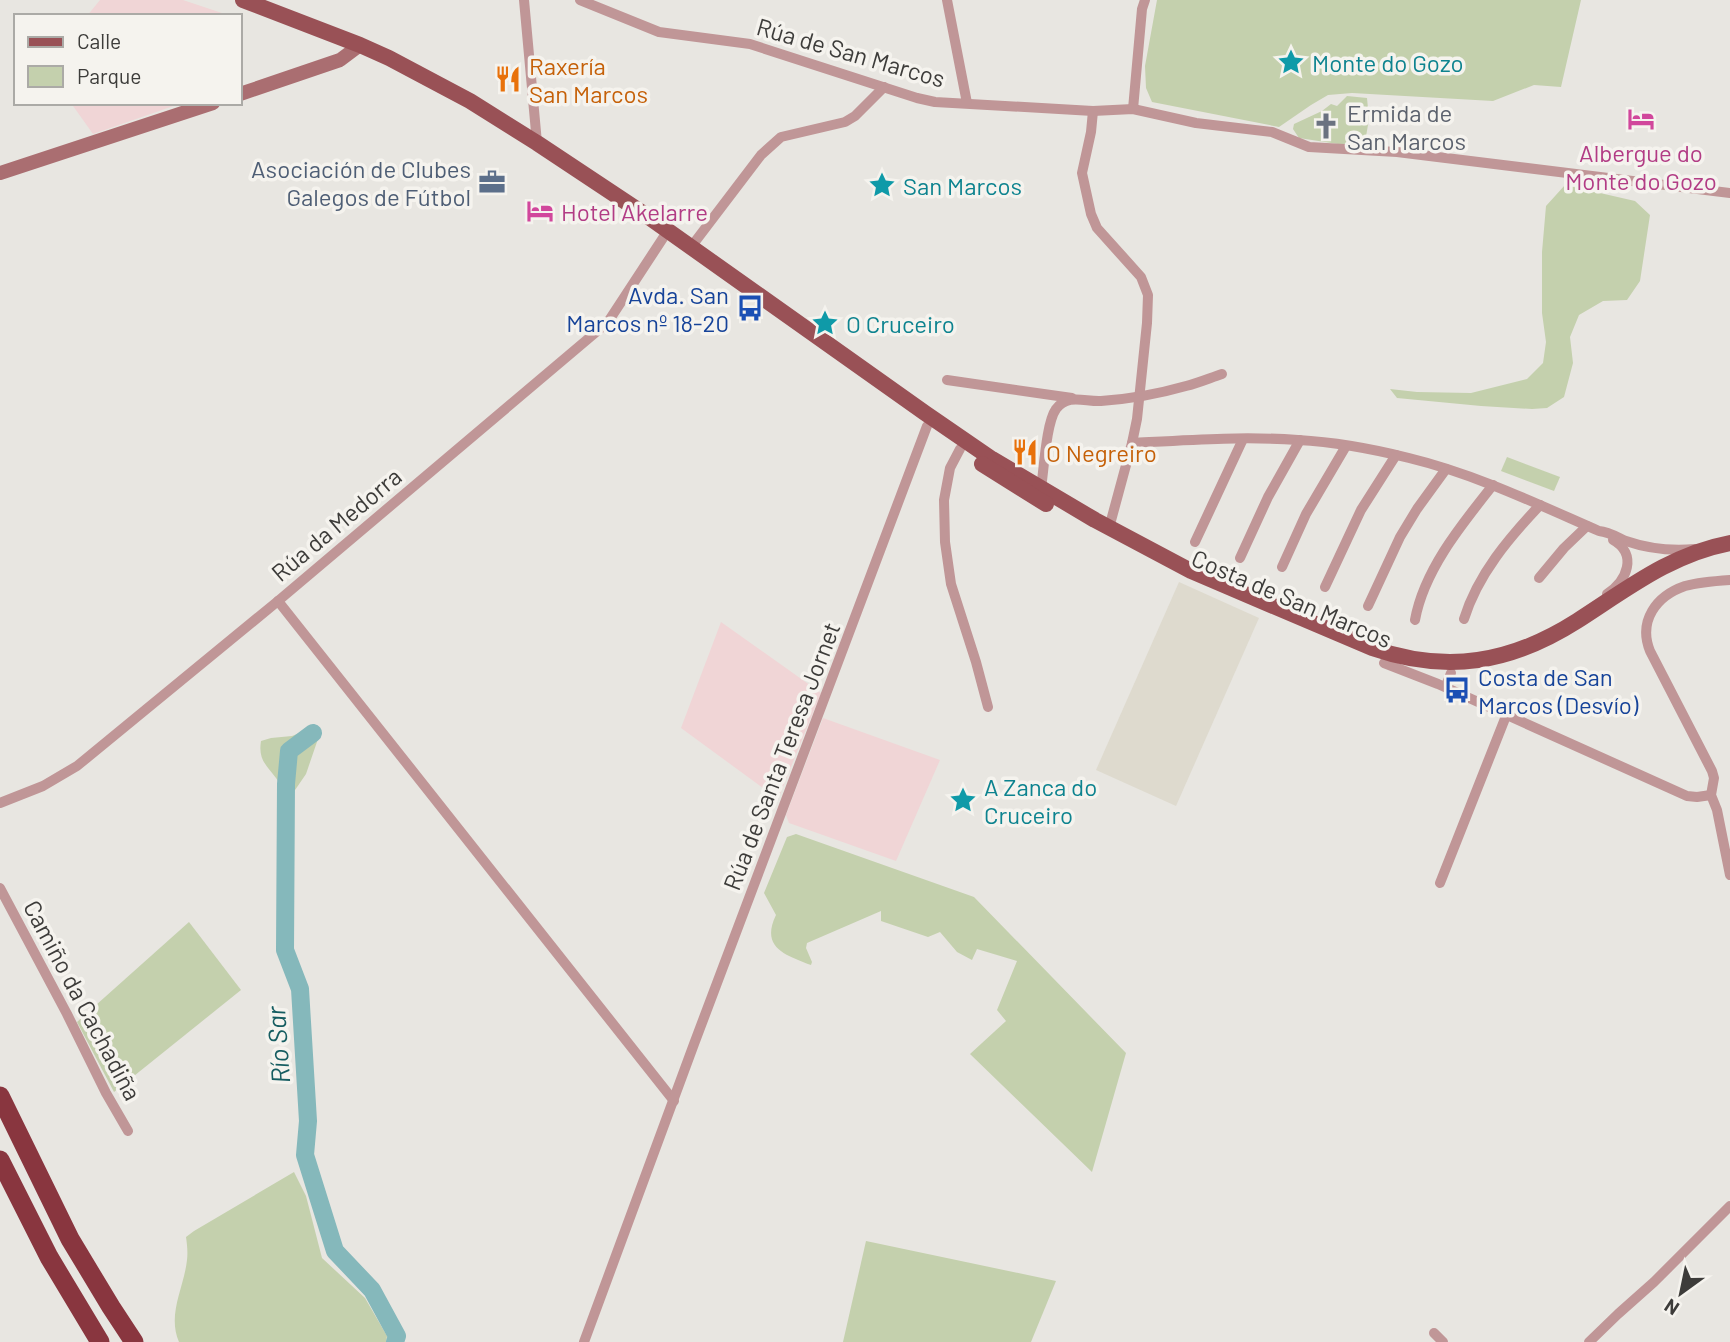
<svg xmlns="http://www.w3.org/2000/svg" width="1730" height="1342" font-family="Barlow,sans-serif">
	<rect width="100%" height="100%" fill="#e8e6e1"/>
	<g fill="#f0d5d6">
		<path d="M100,0h83l48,16h-144z"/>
		<path d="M71,103h111l-89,31z"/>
		<path d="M721,622l100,71 -43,106 -97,-71z"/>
		<path d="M823,718l117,42 -44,101 -107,-38 -3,-8z"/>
	</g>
	<path fill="#dedace" d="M1179,582l80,36 -83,188 -80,-36z"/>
	<g fill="#c4d0ad">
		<path d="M1157,0h424l-20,87 -27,-2 -41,16 -141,-8 -24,2 -17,10 -32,22 -127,-25 -6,-14 -1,-22z"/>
		<path d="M1347,96l20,2 2,21 -5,29 -65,-10 -6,-9 1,-5 28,-13 9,-7 6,2z"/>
		<path d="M1565,185l70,16 15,14 -10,66 -13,19 -24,1 -24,14 -9,22 3,26 -9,34 -17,11 -15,1 -51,-3 -84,-8 -7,-9 27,3 54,1 56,-14 16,-16 3,-21 -4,-29v-61l4,-46z"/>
		<path d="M1507,457l53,20 -6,14 -53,-20z"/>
		<path d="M312,728l6,2 1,6 -13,38 -13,19c-10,-3 -11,-6 -17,-15 -10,-13 -18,-19 -15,-37l10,-3 21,-2z"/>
		<path d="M796,834l178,63 152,156 -34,119 -122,-118 36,-33 -9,-11 20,-49 -40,-12 -5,11 -15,-8 -17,-20 -12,5 -47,-16v-10l-74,32 -1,5 6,14 -1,3c-25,-10 -51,-17 -35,-50l-12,-22 23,-56z"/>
		<path d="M189,922l52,68 -127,102 -37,-70z"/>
		<path d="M294,1172l12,24 16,62 43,40 22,38 -1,6h-207c-12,-28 5,-54 8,-82 1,-8 0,-16 -1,-23l8,-6z"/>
		<path d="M866,1241l190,40 -25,61h-188z"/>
	</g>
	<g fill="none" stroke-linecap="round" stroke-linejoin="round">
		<path stroke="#85b8bb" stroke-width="18" d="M313,733l-24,18 -3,33 -1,166 15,39 8,132 -3,34 30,96 37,39 25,46 -2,6"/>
		<g stroke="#c09697" stroke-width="10">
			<path d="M524,0l13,143"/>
			<path d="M580,0l79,32 91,12 167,54 18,4 158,9 40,-2 63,14 76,9 37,15 88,5 333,41"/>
			<path d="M947,0l20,103"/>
			<path d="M1133,109l9,-100 3,-9"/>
			<path d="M1093,111l-2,21 -9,41 9,41 6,14 44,49 7,18 -1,28 -10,96 -5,24 -23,85"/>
			<path d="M691,247l70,-92 20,-18 64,-15 10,-6 29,-29"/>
			<path d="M947,380l125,18"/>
			<path d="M1132,443c55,-3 111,-7 166,-3 37,2 75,9 111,18 66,16 128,46 190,73 10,1 18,6 27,10 23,8 46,10 69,8"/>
			<path d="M960,449l-10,19 -6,32 1,42 6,42 25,78 12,45"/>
			<path d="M1041,488c3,-18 5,-65 15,-79 12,-16 29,-7 45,-8 29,-2 57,-7 85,-15 12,-3 24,-8 36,-12"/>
			<path d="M1195,542l48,-103"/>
			<path d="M1240,558l28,-61 32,-57"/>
			<path d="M1282,567l24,-53 40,-68"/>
			<path d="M1539,578l25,-30 23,-22"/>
			<path d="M1730,580c-15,1 -30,2 -45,6 -29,10 -47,35 -35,65l62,120 2,7 -3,17 6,15 13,65"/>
			<path d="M1325,587l36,-77 35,-55"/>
			<path d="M1607,594c20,-13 31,-40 6,-54"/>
			<path d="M278,601l396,500"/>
			<path d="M1368,606l32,-69 17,-28 29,-40"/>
			<path d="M1464,619c14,-45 45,-81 76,-114"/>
			<path d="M1415,620c9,-50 47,-96 78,-135"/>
			<path d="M1384,663l54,21 249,112 10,1 14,-2"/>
			<path d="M1447,683l4,-10"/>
			<path d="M0,803l43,-17 34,-20 201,-165 330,-279 55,-84"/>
			<path d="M1440,883l66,-167"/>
			<path d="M0,888l67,126 39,79 22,38"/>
			<path d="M1434,1333l9,9"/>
			<path d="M584,1342l110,-298 233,-618"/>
			<path d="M1589,1342l29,-28 36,-32 76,-76"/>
		</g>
		<g stroke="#aa6e71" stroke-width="14">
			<path d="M240,94l100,-34 20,-15"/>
			<path d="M0,173l213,-70"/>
		</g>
		<g stroke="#995156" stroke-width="16">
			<path d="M243,0l117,45 29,13 81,43 67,42 113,75 275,195 67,46 103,61 96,51 181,77c75,26 139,15 205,-27 50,-32 94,-67 153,-78"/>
			<path d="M982,464l64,40"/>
		</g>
		<g stroke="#89363f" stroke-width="19">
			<path d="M0,1096l70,143 41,68 23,35"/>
			<path d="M0,1160l49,97 51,85"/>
		</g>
	</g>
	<defs>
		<g id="sight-bare" transform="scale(2.1)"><path d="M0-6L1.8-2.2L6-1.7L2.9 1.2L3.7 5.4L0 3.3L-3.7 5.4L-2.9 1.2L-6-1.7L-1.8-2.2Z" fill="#0f9aa8" stroke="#f5f3ee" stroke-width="2.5" paint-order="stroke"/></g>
		<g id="restaurant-bare" transform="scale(2.1)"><path d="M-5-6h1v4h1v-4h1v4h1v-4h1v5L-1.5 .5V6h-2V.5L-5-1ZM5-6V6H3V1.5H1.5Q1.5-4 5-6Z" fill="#e8710a" stroke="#f5f3ee" stroke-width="2.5" paint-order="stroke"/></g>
		<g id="hotel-bare" transform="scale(2.1)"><path d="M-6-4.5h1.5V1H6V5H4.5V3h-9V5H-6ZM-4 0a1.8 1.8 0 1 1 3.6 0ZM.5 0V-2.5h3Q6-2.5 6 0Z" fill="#d1479c" stroke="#f5f3ee" stroke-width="2.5" paint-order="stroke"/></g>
		<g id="church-bare" transform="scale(2.1)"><path d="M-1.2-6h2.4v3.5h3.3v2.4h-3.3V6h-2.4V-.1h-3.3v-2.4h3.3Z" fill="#6b7280" stroke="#f5f3ee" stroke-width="2.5" paint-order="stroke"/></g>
		<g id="office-bare" transform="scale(2.1)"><path d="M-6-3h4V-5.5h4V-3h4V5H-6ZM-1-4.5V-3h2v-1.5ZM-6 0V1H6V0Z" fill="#5c6f8a" stroke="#f5f3ee" stroke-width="2.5" paint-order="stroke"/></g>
		<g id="bus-bare" transform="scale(2.1)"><path d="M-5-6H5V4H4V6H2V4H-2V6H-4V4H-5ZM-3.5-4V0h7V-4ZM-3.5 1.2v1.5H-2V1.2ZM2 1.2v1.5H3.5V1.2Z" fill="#1a4fb4" stroke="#f5f3ee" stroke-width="2.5" paint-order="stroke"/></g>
	</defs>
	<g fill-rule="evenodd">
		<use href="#sight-bare" x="1291" y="62"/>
		<use href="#restaurant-bare" x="508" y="79"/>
		<use href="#hotel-bare" x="1641" y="119"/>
		<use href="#church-bare" x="1326" y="126"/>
		<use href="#office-bare" x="492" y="182"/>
		<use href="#sight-bare" x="882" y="185"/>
		<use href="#hotel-bare" x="540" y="211"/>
		<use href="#bus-bare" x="750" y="308"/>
		<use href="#sight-bare" x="825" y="323"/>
		<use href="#restaurant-bare" x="1025" y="452"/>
		<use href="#bus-bare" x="1457" y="690"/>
		<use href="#sight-bare" x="963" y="800"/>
	</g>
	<g text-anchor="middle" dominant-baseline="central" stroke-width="7" stroke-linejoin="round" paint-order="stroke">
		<g font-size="24" fill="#3d3c3a" stroke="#f5f3ee">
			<text transform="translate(851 52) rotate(16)">Rúa de San Marcos</text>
			<text transform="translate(336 524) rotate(-40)">Rúa da Medorra</text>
			<text transform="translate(1292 598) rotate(23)">Costa de San Marcos</text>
			<text transform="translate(781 756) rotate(-69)">Rúa de Santa Teresa Jornet</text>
			<text transform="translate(83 1000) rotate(62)">Camiño da Cachadiña</text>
		</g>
		<g font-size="24" fill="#0d838f" stroke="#f5f3ee" text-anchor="start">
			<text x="1312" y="62">Monte do Gozo</text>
			<text x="903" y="185">San Marcos</text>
			<text x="846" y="323">O Cruceiro</text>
			<text x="984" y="786">A Zanca do<tspan x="984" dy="28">Cruceiro</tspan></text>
		</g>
		<g font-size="24" fill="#c56008" stroke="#f5f3ee" text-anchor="start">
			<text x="529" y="65">Raxería<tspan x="529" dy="28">San Marcos</tspan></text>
			<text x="1046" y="452">O Negreiro</text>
		</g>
		<g font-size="24" fill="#5b616d" stroke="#f5f3ee" text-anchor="start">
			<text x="1347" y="112">Ermida de<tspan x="1347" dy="28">San Marcos</tspan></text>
		</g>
		<g font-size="24" fill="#b23c85" stroke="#f5f3ee">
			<text x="1641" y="152">Albergue do<tspan x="1641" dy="28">Monte do Gozo</tspan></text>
			<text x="561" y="211" text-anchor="start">Hotel Akelarre</text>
		</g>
		<g font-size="24" fill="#4e5e75" stroke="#f5f3ee" text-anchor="end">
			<text x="471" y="168">Asociación de Clubes<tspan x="471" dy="28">Galegos de Fútbol</tspan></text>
		</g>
		<g font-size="24" fill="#164399" stroke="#f5f3ee" text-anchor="end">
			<text x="729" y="294">Avda. San<tspan x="729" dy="28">Marcos nº 18-20</tspan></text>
			<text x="1478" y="676" text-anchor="start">Costa de San<tspan x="1478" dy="28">Marcos (Desvío)</tspan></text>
		</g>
		<g font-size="26" font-style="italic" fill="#165d61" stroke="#f5f3ee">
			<text transform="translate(277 1045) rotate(-94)">Río Sar</text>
		</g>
	</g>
	<rect x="14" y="14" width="228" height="91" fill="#f5f3ee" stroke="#abaaa6" stroke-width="2"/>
	<rect x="28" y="37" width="35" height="10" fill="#995156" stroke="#abaaa6" stroke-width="2"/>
	<text x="77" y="49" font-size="21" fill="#3d3c3a">Calle</text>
	<rect x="28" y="66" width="35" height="21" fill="#c4d0ad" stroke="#abaaa6" stroke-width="2"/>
	<text x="77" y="84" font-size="21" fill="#3d3c3a">Parque</text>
	<g transform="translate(1681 1293) rotate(213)" stroke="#f5f3ee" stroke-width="5" paint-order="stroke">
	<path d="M0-5L12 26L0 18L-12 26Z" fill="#3d3c3a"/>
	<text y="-10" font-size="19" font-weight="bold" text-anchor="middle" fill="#3d3c3a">N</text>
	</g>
</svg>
